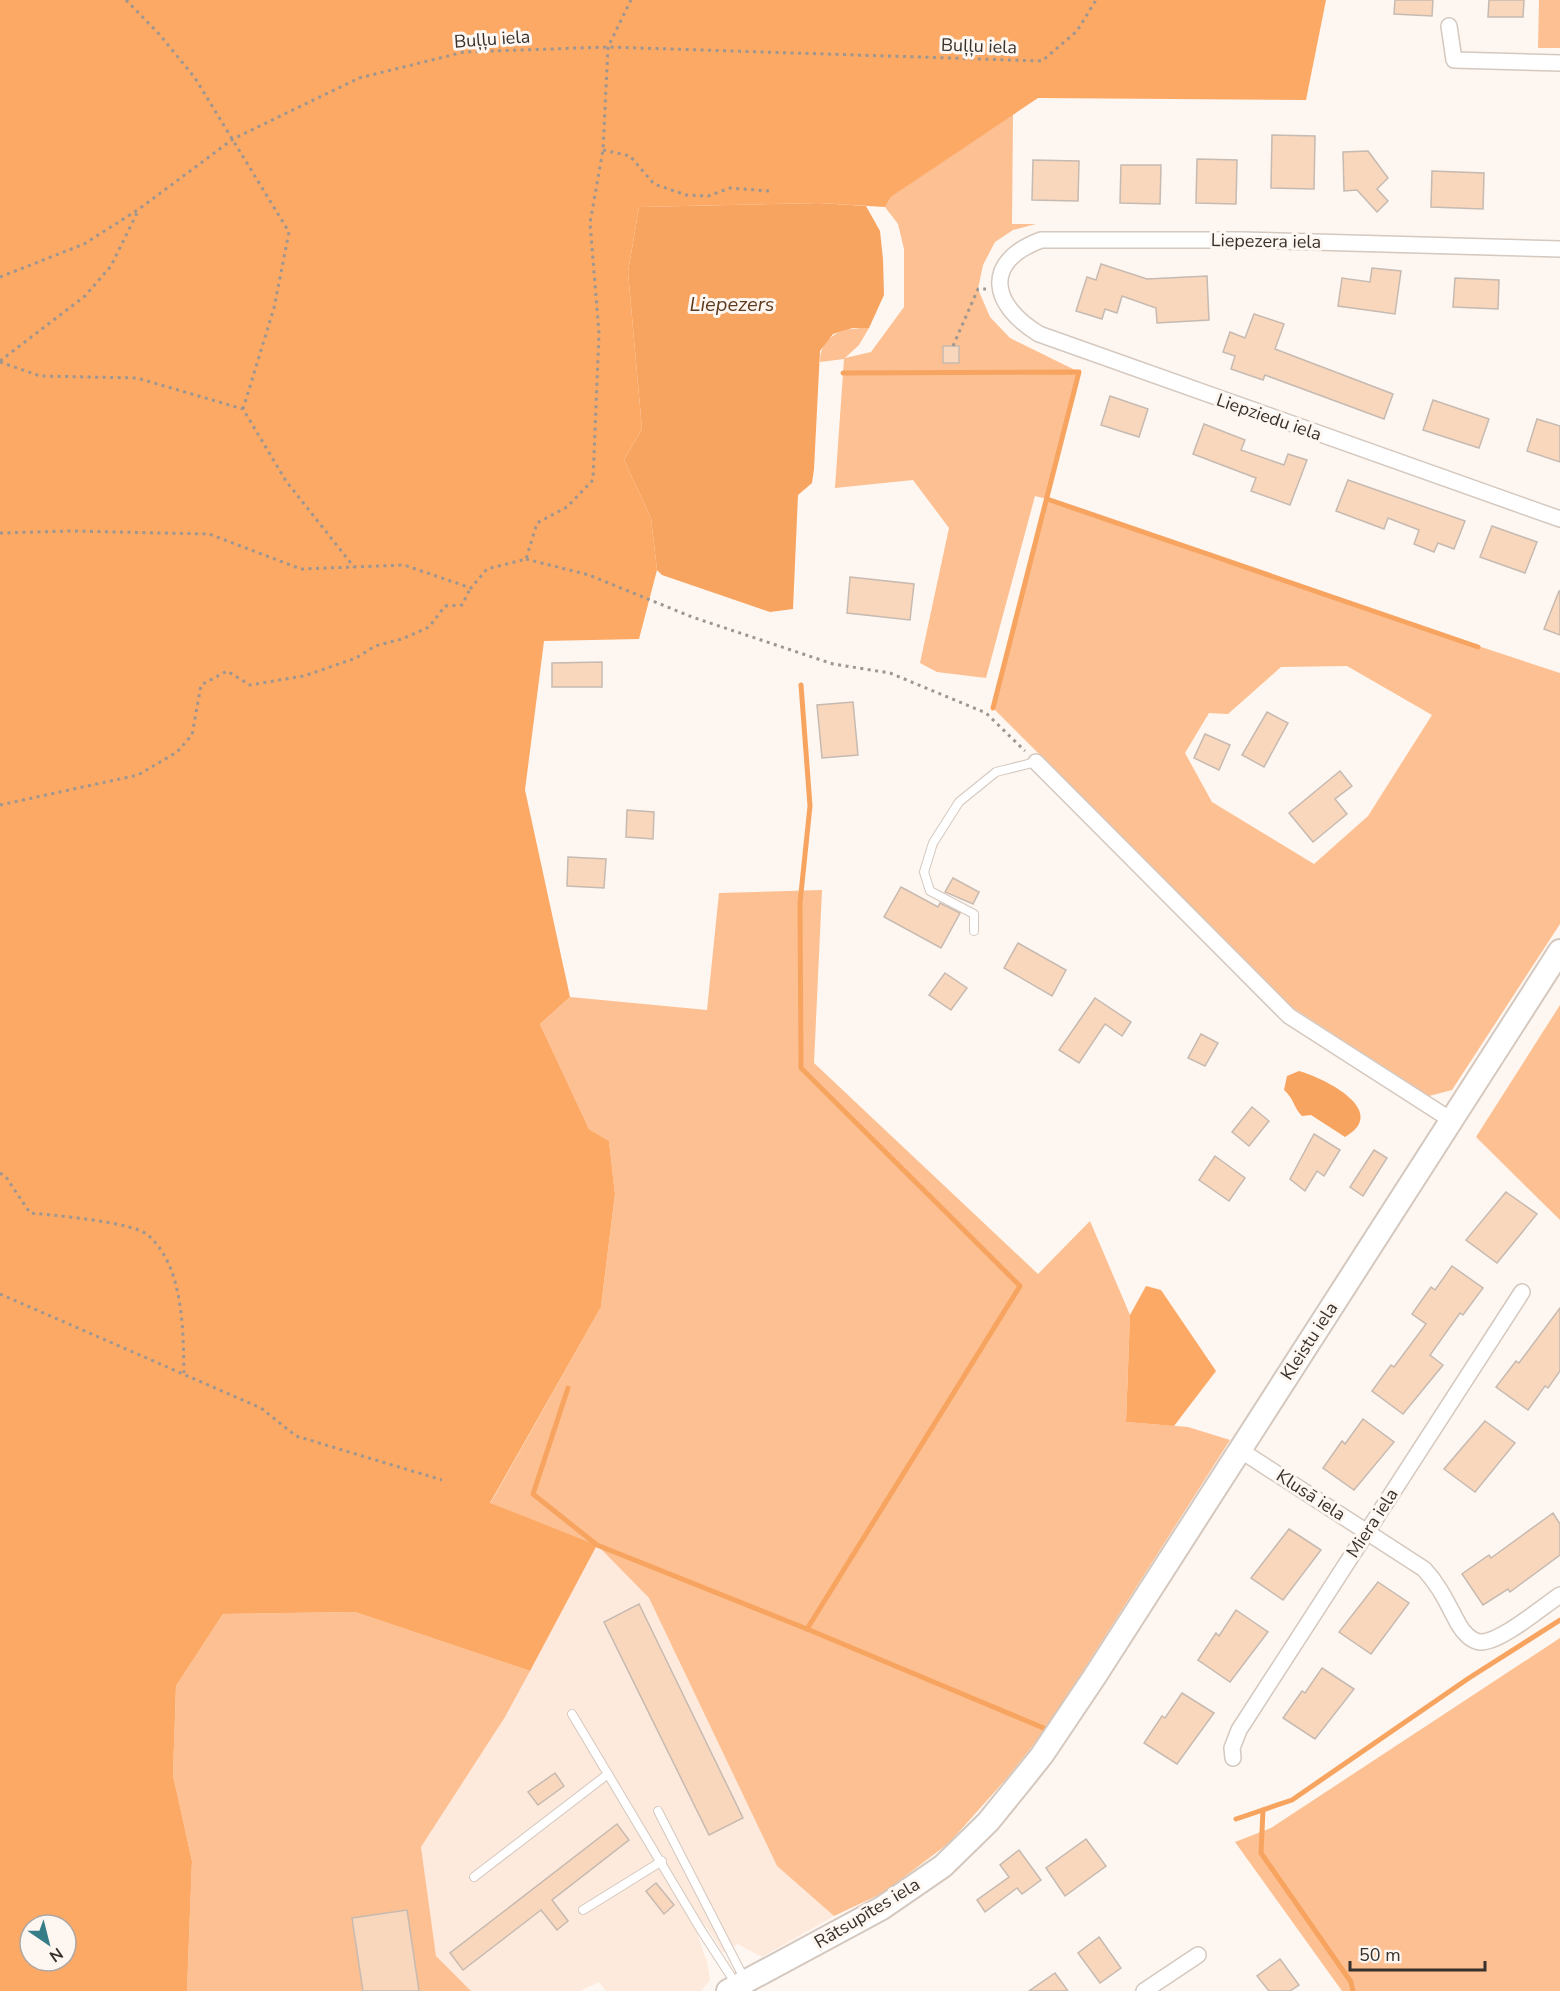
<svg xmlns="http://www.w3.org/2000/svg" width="1560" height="1991" font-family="'Nunito Sans',sans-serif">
	<rect width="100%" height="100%" fill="#fef6f0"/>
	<path fill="#feeadc" d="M597,1545l52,53 128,268 57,50 -72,41 -24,-13 -15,9 -17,-27 -9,7 10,29 3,18 -9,11h-95l-7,-9 -19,9h-109l-35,-35 -15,-109 84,-130z"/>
	<g fill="#fdc092" fill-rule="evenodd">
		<path d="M1539,0h21v48h-22z"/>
		<path d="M1013,114l-1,110h24l-23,6 -18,12 -12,23 -5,24 12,28 20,21 69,34 -32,127 164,59 349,115v251l-108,166 -23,6 -136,-88 -300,-300 54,-209 -12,-3 -49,182 -49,-6 -17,-9 29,-135 -36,-48 -78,8 9,-129 -24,3c0,-28 25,-35 49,-34l-10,17 -14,13 26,-6 33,-45v-58l-6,-25 -13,-17 6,-10zM1347,666l85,49 -64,101 -54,48 -102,-62 -27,-49 24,-40 19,1 53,-47z"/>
		<path d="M822,890l-8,173 224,211 52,-53 40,94 -4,107 62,5 42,13 -184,289 -39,49 -58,65 -66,50 -49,23 -57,-50 -128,-268 -52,-53 -107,-41 111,-197 14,-113 -6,-53 -20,-12 -49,-105 30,-27 137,13 12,-117z"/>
		<path d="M1560,1005v215l-84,-83z"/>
		<path d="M355,1612l175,59 -25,46 -84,130 15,109 35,35h-284l5,-130 -19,-86 3,-89 47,-72z"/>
		<path d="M1560,1638v353h-218l-107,-149 36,-14z"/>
	</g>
	<g fill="#fda966" fill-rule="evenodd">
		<path d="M0,0h1326l-20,100 -268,-2 -147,99 -6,10 -66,-4 -180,4 -11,65 14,157 -18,31 27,58 6,52 -18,69 -95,2 -19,149 45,207 -30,27 49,105 20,12 6,53 -14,113 -111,196 107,42 -67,126 -175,-59 -132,2 -47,72 -3,89 19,86 -5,130h-187zM30,1925h36v36h-36z"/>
		<path d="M1146,1286l15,4 55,81 -42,55 -48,-4 4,-107z"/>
	</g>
	<g fill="#f8a461">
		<path d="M819,203l47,3 14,25 3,28 1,36 -15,33h-16l-20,6 -13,17 -6,118 -2,14 -14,12 -5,114 -23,3 -108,-37 -5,-5 -6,-52 -27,-58 18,-31 -14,-157 11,-65z"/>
		<path d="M1299,1071c25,7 92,40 46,66l-34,-22 -9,1c-9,-9 -7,-16 -18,-26l3,-14z"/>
	</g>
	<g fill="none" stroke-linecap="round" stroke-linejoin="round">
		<g stroke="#f8a461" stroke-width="5">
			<path d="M843,373l236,-1 -86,336"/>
			<path d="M1047,499l431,148"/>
			<path d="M801,685l9,121 -10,97 1,165 219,218 -213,343"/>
			<path d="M568,1388l-35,106 64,51 210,84 239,100"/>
			<path d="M1263,1810l-2,43 90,129 2,9"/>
			<path d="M1236,1819l56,-19 177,-122 91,-58"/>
		</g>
	</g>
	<g fill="#f9d7bd" stroke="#c6bab1" stroke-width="1.5">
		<path d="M1395,0h38l-1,16 -38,-2z"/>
		<path d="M1489,0h35l-1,17h-35z"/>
		<path d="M1272,135l43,1 -1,53 -43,-1z"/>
		<path d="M1368,151l20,27 -11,11 11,12 -11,11 -20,-22 -13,1 -1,-39z"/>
		<path d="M1197,159l40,1 -1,44 -40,-1z"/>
		<path d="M1033,160l46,1 -1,40 -46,-1z"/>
		<path d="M1121,165h40l-1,39 -40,-1z"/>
		<path d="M1432,171l52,2 -1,36 -52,-2z"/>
		<path d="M1101,264l46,15 60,-3 2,44 -52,3 -1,-15 -34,-12 -5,17 -12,-4 -3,10 -26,-8 11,-34 9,3z"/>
		<path d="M1372,268l29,3 -6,43 -57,-8 4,-28 28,4z"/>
		<path d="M1455,278l44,2 -1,29 -45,-2z"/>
		<path d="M1254,314l30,10 -9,25 118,45 -9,25 -119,-44 -2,5 -32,-11 4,-13 -12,-4 7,-20 15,6z"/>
		<rect x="943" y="346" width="16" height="17"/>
		<path d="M1110,396l38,13 -9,28 -38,-12z"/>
		<path d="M1433,400l56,19 -10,29 -56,-18z"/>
		<path d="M1537,419l23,7v36l-33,-11z"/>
		<path d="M1204,424l41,16 -4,10 43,15 4,-11 19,6 -17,45 -39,-14 5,-13 -63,-24z"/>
		<path d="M1348,480l117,41 -11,28 -16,-6 -4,9 -20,-8 5,-14 -31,-12 -4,11 -48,-18z"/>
		<path d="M1492,526l45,16 -12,31 -45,-16z"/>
		<path d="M850,577l64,7 -4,36 -63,-7z"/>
		<path d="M1559,591h1v44l-16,-6z"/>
		<path d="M602,662v25h-50v-24z"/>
		<path d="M853,702l5,53 -36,3 -5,-53z"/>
		<path d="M1267,712l21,11 -24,44 -22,-12z"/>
		<path d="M1205,734l25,11 -11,25 -25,-12z"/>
		<path d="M1340,771l12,15 -17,13 12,15 -34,28 -24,-29z"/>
		<path d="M627,810l27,2 -1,27 -27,-2z"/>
		<path d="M568,857l38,2 -2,29 -37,-2z"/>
		<path d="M953,878l26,14 -6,12 -28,-12z"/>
		<path d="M901,887l37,20 2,-4 20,10 -19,35 -57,-31z"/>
		<path d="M1018,943l48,27 -14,26 -48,-28z"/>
		<path d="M945,973l22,15 -16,22 -22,-15z"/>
		<path d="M1095,998l36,24 -9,14 -17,-12 -26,39 -20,-13z"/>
		<path d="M1201,1034l17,9 -13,23 -17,-8z"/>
		<path d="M1252,1107l17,14 -20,25 -17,-14z"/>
		<path d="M1314,1134l26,16 -16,26 -7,-5 -12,20 -15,-12z"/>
		<path d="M1374,1150l13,8 -24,38 -13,-9z"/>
		<path d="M1215,1156l30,22 -16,23 -30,-21z"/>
		<path d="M1506,1192l31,22 -40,49 -31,-23z"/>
		<path d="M1452,1266l31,22 -20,27 -3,-2 -30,42 13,10 -40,49 -31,-23 19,-26 3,2 32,-43 -14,-10 19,-27 4,3z"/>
		<path d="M1560,1308v63l-12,17 -3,-2 -17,24 -32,-23 20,-26 3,2z"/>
		<path d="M1363,1419l31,23 -40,48 -31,-22 19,-27 3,3z"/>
		<path d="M1485,1421l30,22 -40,49 -31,-23z"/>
		<path d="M1553,1513l7,11v31l-50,37 -2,-3 -25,16 -21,-31 27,-19 2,3z"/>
		<path d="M1289,1529l32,21 -38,50 -32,-22z"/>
		<path d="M1378,1582l31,21 -38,51 -32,-22z"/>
		<path d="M639,1604l104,214 -34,17 -105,-213z"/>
		<path d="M1236,1610l32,22 -38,50 -32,-22 18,-27 3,3z"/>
		<path d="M1322,1668l32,21 -39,50 -32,-21 19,-27 3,2z"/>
		<path d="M1182,1693l32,20 -37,51 -33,-21 18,-27 3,2z"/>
		<path d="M555,1773l9,13 -26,19 -10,-13z"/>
		<path d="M617,1824l12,16 -77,60 16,21 -11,9 -16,-20 -78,60 -13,-17z"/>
		<path d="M1086,1839l20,27 -41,30 -19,-28z"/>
		<path d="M1019,1850l22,30 -19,14 -5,-6 -32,24 -8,-12 32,-23 -9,-12z"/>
		<path d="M656,1883l18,22 -10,9 -18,-23z"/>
		<path d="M407,1910l12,81h-56l-11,-73z"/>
		<path d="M1099,1937l22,31 -21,15 -22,-30z"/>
		<path d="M1280,1959l19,26 -9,6h-21l-12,-15z"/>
		<path d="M1055,1973l13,18h-39z"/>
	</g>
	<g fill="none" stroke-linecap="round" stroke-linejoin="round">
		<g stroke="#d4c8bf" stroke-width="10">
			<g id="lane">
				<path d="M974,931v-17l-44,-23 -6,-19 9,-29 26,-41 37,-30 40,-10"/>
				<path d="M572,1714l129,216 35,54"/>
				<path d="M658,1811l87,169"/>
				<path d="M474,1877l134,-103"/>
				<path d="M583,1910l79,-49"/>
			</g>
		</g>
		<g stroke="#d4c8bf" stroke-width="18">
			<g id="street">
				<path d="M1449,26l5,34 106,3"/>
				<path d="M1560,249l-318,-9h-201c-59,22 -50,65 -2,94l521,185"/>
				<path d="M1036,762l253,254 162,104"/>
				<path d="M1240,1450l184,119c16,17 24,36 35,56 4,7 12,16 21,17 20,1 62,-35 80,-47"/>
				<path d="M1233,1758l-1,-10 7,-18 283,-438"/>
				<path d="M1144,1991l54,-36"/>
			</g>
		</g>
		<g stroke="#d4c8bf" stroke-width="26">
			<path id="secondary" d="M728,1991l154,-83 61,-42 45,-44 30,-37 24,-30 53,-79 465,-725"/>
		</g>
		<g stroke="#9d9691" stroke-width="3" stroke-dasharray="3 4.5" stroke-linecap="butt">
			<path d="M126,0l34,35 35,43 94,154 -15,76 -31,101"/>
			<path d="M603,150l27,6 24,28 32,11 22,1 22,-8 39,3"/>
			<path d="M0,277l84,-33 55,-35 94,-70 126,-61 105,-26 144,-5 434,14 35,-30 19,-31"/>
			<path d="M953,346l25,-57h8"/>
			<path d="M0,361l85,-65 26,-30 27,-55"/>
			<path d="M0,362l40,14 97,2 106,31 43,72 68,86"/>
			<path d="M0,533l70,-2 139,3 92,35 103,-4 67,23 16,-19 39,-10 11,-36 30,-16 26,-27 6,-147 -9,-110 13,-73 5,-103 23,-47"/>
			<path d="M526,559l63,16 103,42 141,47 57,9 96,40 39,38"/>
			<path d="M0,805l138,-30 39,-23 15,-17 9,-50 26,-14 23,14 54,-9 52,-18 19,-12 27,-7 27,-12 16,-21 17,-1 8,-16"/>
			<path d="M0,1173l6,4 24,36c23,2 103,9 118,22 36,32 35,95 36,139"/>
			<path d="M0,1294l261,114 35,28 146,44"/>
		</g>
		<use href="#lane" stroke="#fff" stroke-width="8"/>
		<use href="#street" stroke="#fff" stroke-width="15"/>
		<use href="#secondary" stroke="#fff" stroke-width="22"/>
	</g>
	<g text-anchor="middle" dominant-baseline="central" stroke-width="6" stroke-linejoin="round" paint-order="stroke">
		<g font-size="18" fill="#36312d" stroke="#fef6f0">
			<text transform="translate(492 39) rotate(-4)">Buļļu iela</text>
			<text transform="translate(979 46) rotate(2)">Buļļu iela</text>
			<text transform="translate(1266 241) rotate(1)">Liepezera iela</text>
			<text transform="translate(1269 417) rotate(19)">Liepziedu iela</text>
			<text transform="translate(1309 1341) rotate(-57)">Kleistu iela</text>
			<text transform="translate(1311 1495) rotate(33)">Klusā iela</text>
			<text transform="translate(1372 1523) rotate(-57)">Miera iela</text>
			<text transform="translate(867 1913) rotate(-31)">Rātsupītes iela</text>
		</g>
		<g font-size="20" font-style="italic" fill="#5d3b1f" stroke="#fef6f0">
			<text x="732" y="304">Liepezers</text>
		</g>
	</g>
	<g transform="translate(48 1943) rotate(145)"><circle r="28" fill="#fef6f0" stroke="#aea7a2" stroke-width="1.5"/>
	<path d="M0-4.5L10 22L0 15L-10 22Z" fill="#367d87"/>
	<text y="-9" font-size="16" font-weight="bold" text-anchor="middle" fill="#36312d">N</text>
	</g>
	<path d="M1350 1961v9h135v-9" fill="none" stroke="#36312d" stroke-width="3"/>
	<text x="1359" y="1961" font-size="18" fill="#36312d" stroke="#fef6f0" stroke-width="4.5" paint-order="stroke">50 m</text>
</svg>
